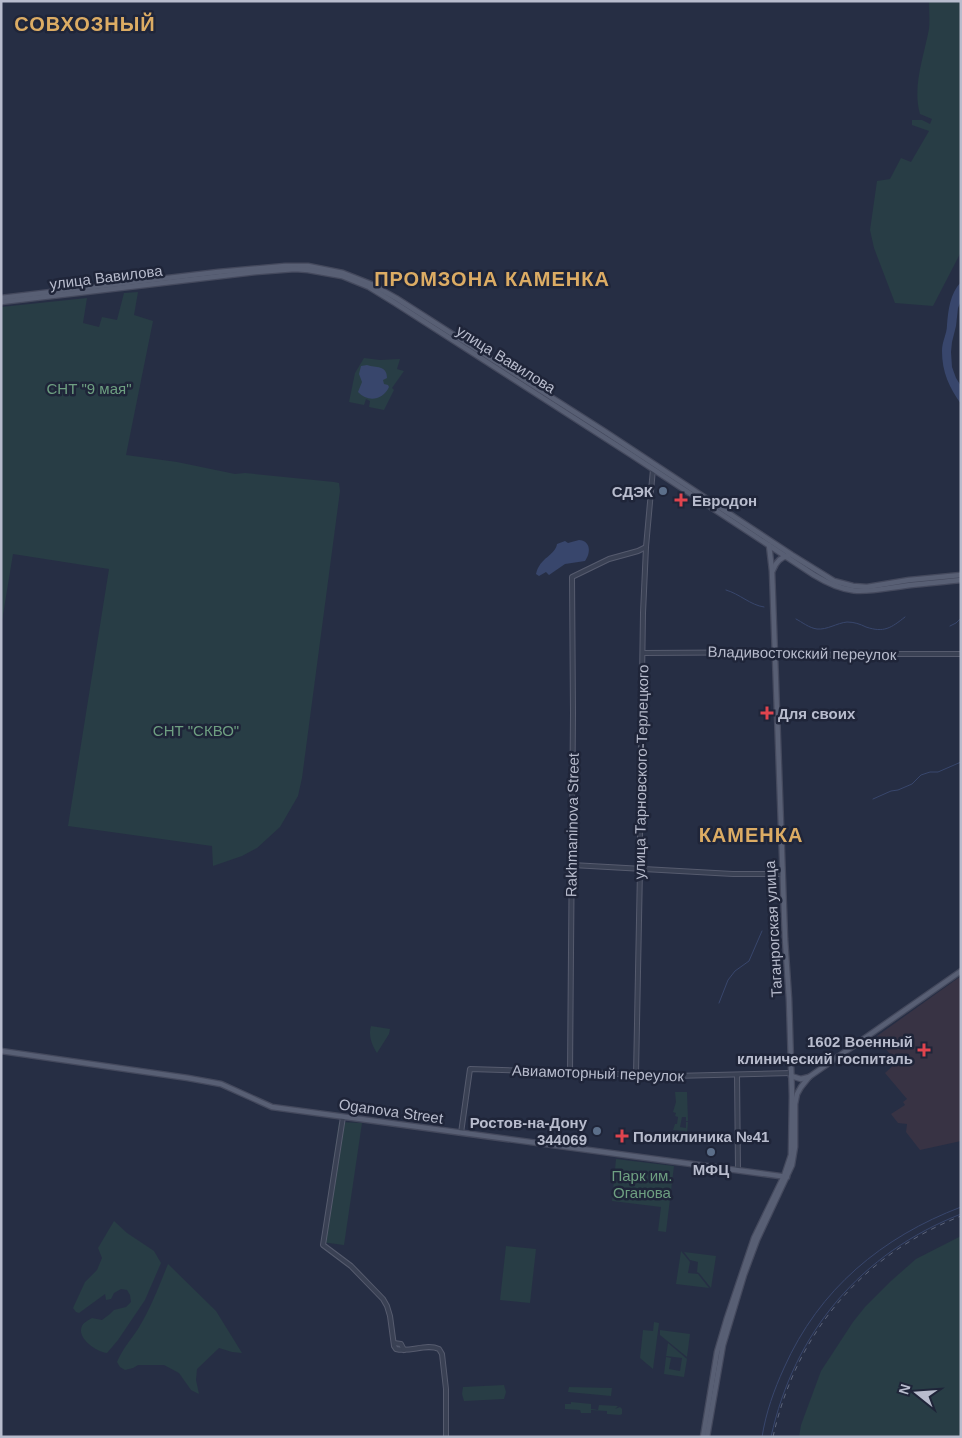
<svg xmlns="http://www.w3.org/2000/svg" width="962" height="1438" font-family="Helvetica,sans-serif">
	<rect width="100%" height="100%" fill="#262e44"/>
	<path fill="#383344" d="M961,976v165l-41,9 -14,-18 1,-8 -9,-1 -7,-9 14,-9 -2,-3 4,-3 -22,-26 11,-10 -19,-27z"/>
	<g fill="#283d45">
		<path d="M929,1h32v251l-28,54 -38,-3 -21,-55 -4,-18 7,-49 13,-2 11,-21 10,4 18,-31 -17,-6v-5h10l8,4 2,-5 -12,-5c-8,-27 4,-58 9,-85 1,-9 0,-19 0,-28z"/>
		<path d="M138,292l-4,23 19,6 -27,134 51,7 58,12 10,-1 89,9 5,1 1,8 -38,287 -4,18 -18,31 -23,21 -15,8 -29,10 -1,-20 -144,-20 41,-257 -96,-15 -12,73v-320l86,-9 -4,25 16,4 3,-10 15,3 7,-27z"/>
		<path d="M364,358l16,2 20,-1 -3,10 7,2 -12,17 2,2 -10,20 -15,-3 1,-6 -4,-2 -2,6 -15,-3 6,-29z"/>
		<path d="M371,1026l19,3 -1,5 -12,19c-5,-7 -9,-18 -6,-27z"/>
		<path d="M675,1092h12l1,29h-2v-4h-4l-2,10 6,1v-6h2l-1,12h-2v-3l-12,-1 2,-6h2l1,-7 -3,-1 1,-3 -3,-1 3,-10z"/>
		<path d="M339,1122l23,1 -18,122 -23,-3z"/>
		<path d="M616,1159l58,7 -8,66 -8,-1 3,-24 -49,-6z"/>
		<path d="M114,1221l13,12 27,18 7,12 -16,37 -27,40 -11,13c-10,-1 -31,-15 -25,-27 2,-4 7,-6 10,-8l10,2 8,-6 4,-4 12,-3 5,-5 -1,-7 -3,-5 -6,-1 -7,4 -3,6 -5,1 -1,-6 -26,19 -3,-1 -3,-4 12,-26 12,-12 5,-12 -4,-10z"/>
		<path d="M961,1236v201h-162l2,-12 20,-54 32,-49 12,-15 26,-26 25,-22z"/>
		<path d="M506,1246l30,3 -6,54 -30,-3z"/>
		<path d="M681,1251l9,11 -2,11 10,1 11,14 -33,-4z"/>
		<path d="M684,1252l32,4 -5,32 -12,-15 -2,-1 1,-10 -8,-2z"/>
		<path d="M168,1264l48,47 26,42 -10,-1 -13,-4 -22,21 -1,11 3,14 -8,-4 -12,-17 -15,-8h-26l-5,3 -8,2 -5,-3 -3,-5c6,-14 13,-21 21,-33 13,-21 21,-43 30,-65z"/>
		<path d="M654,1322l5,1 -6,46 -13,-11 3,-28 10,1z"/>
		<path d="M660,1330l30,4 -3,23 -27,-22z"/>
		<path d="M668,1343l19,16 -3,18 -20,-3 2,-17 5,1 -2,11 11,2 2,-13 -16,-2z"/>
		<path d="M504,1385l2,7 -2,7 -40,2 -2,-7 1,-7z"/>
		<path d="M569,1387l43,1 -1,8 -43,-4z"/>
		<path d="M571,1402l20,2v5l7,1 1,-5 19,1 -3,3 5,-2 2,2v5l-2,1 -13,-1v-3l-16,-1v3h-10l-1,-3 -15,-1v-5h6z"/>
	</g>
	<g fill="#38466c">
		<path d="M961,282v19l-3,7 -2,18 -4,16 -1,10 1,15 4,11 5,8v18c-12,-17 -19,-32 -19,-53 0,-10 5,-17 5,-26 1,-14 3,-32 14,-43z"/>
		<path d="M367,365c9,3 20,0 20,13l-4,2 1,4 4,1 1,2c-6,13 -21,16 -31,5l4,-10 -3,-8 2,-8z"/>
		<path d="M579,540c12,1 12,13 6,21l-20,3 -16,11 -3,-3 -7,4 -3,-2c4,-17 19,-18 21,-30l8,-3 3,2z"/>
	</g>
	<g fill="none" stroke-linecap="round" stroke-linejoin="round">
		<g stroke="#38466c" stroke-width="1">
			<path d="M726,590c14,4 24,15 38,17"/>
			<path d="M796,619c6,3 13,9 21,10 10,1 20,-6 30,-7 7,0 13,2 19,5 18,6 25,1 39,-10"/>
			<path d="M950,626l6,-3 5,-5"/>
			<path d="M873,799l18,-8 7,-1 14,-6 9,-9 9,-3h8l23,-10"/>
			<path d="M719,1003l9,-23 7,-9 14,-10 13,-30"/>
			<path d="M762,1437c4,-25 12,-47 22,-69 35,-79 98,-131 177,-161"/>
			<path d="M771,1437c23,-105 90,-184 190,-223"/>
		</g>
		<g stroke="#565b6e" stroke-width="6">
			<g id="minor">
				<path d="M643,653l171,-1 31,5 31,-3h85"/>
				<path d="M572,865l161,9h49"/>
				<path d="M570,1073l3,-360 -1,-136 37,-18 29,-8 8,-4"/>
				<path d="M636,1075l4,-206v-58l3,-198 3,-66 7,-78"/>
				<path d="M737,1075l1,95"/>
				<path d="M343,1117l-20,128 28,21 32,33 4,7 3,10 4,30 2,3c14,4 30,-6 43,0l3,5 4,35v48"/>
				<path d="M461,1133l9,-64 204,7 117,-3"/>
				<path d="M394,1343l7,1 3,6"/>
			</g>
		</g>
		<g stroke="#44495d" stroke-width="7">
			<g id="major">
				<path d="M1,298l217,-26 67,-6h23l35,7 28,11 25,14 208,133 188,124 42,26 19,5 14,1 42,-7 52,-5"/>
				<path d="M1,302l255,-30 39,-3 13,1 34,6 27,11 26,16 235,151 184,121c39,24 55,15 97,10 16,-2 33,-3 50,-5"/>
				<path d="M773,570c3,-8 7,-13 15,-14"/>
				<path d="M1,1051l187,27 33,6 51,23 515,70"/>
				<path d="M791,1076l10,3 8,-2"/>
				<path d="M703,1437l14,-85 10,-34 27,-80 30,-62 7,-21 1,-59 -3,-97 -4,-60 -13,-368 -3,-26"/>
				<path d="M707,1437l16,-92 21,-70 13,-35 35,-75 3,-18v-43l2,-10 4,-7 8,-10 152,-106"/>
			</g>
		</g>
		<use href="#minor" stroke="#3a4154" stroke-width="4"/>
		<use href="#major" stroke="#585f74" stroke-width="4.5"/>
		<path stroke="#5c647b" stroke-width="1" stroke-dasharray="5 5" stroke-linecap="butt" d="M773,1437c23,-104 89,-182 188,-221"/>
	</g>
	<g fill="#5c6f8a" stroke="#1f2539" stroke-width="2">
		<circle cx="663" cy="491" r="5"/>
		<circle cx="597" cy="1131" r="5"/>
		<circle cx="711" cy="1152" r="5"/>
	</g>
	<g fill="#e0444e" stroke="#1f2539" stroke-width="2">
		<path d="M678.5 492.5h5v5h5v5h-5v5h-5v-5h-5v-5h5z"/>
		<path d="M764.5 705.5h5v5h5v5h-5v5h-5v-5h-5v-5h5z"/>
		<path d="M921.5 1042.5h5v5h5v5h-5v5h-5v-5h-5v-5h5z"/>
		<path d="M619.5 1128.5h5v5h5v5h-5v5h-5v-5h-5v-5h5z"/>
	</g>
	<g text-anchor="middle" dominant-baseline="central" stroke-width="5" stroke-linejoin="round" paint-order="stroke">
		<g font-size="15" fill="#b8bccd" stroke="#1f2539">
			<text transform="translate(106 277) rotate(-7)">улица Вавилова</text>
			<text transform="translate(506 359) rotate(32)">улица Вавилова</text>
			<text transform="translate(802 653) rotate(1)">Владивостокский переулок</text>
			<text transform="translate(641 772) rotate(-89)">улица Тарновского-Терлецкого</text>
			<text transform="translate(572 825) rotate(-89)">Rakhmaninova Street</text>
			<text transform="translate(773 929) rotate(-93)">Таганрогская улица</text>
			<text transform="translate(598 1073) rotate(2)">Авиамоторный переулок</text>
			<text transform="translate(391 1111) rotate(8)">Oganova Street</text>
		</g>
		<g font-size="15" fill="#6e9f81" stroke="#1f2539">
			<text x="89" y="388">СНТ "9 мая"</text>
			<text x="196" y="730">СНТ "СКВО"</text>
			<text x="642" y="1175">Парк им.<tspan x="642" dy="17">Оганова</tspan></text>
		</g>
		<g font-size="15" font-weight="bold" fill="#b8bccd" stroke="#1f2539" text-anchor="end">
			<text x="653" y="491">СДЭК</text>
			<text x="692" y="500" text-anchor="start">Евродон</text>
			<text x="778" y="713" text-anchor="start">Для своих</text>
			<text x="913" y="1041">1602 Военный<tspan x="913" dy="17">клинический госпиталь</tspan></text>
			<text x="587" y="1122">Ростов-на-Дону<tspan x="587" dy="17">344069</tspan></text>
			<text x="633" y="1136" text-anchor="start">Поликлиника №41</text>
			<text x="711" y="1169" text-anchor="middle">МФЦ</text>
		</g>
		<g font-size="20" font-weight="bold" letter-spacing="1" fill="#dcac64" stroke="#1f2539">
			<text x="85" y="24">СОВХОЗНЫЙ</text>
			<text x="492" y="279">ПРОМЗОНА КАМЕНКА</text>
			<text x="751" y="835">КАМЕНКА</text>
		</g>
	</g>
	<rect width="962" height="1438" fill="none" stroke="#b8bccd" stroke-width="5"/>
	<g transform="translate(917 1393) rotate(287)" stroke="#1f2539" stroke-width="4" paint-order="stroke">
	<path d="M0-4L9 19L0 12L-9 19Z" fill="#b8bccd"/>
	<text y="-8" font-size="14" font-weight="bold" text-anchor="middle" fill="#b8bccd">N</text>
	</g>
</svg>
